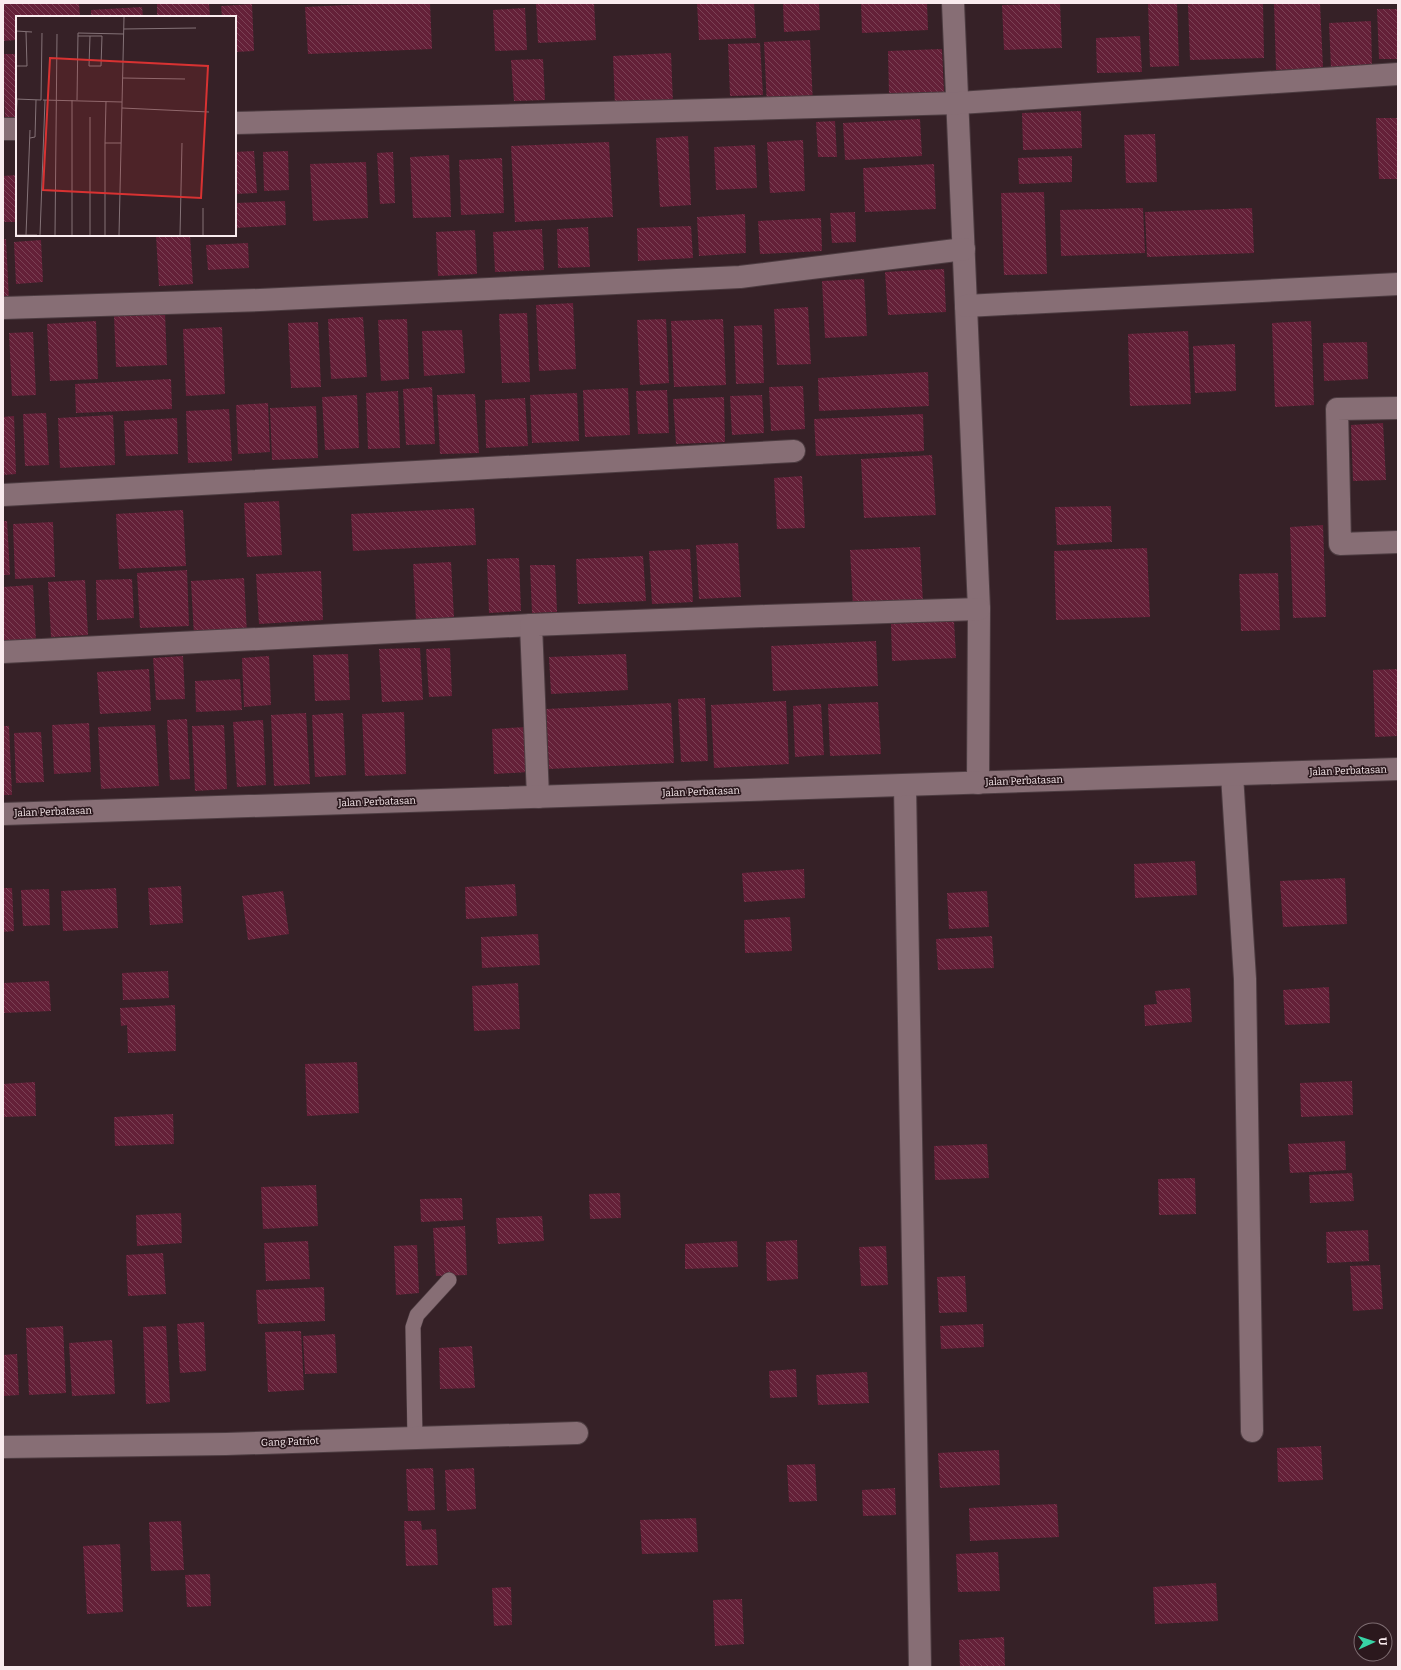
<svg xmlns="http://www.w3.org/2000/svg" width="1401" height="1670" font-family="Bitter,serif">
	<defs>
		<pattern id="building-back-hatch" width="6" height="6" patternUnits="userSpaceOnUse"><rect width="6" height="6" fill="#642038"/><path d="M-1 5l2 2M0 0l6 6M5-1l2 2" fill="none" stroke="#7b4155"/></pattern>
	</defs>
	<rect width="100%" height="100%" fill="#362127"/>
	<g fill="url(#building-back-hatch)">
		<path d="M28,3h51l1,14h-63v23l-14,1v-37z"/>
		<path d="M157,3h52l1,14h-53z"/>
		<path d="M390,3h40l2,46 -124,5 -3,-47z"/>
		<path d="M536,3h58l2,37 -58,3z"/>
		<path d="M697,3h57l2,35 -57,2z"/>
		<path d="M783,3h36l1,27 -36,2z"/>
		<path d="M861,3h66l1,27 -66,3z"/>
		<path d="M1060,3l2,45 -58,2 -2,-45z"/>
		<path d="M1148,3h29l2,63 -29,1z"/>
		<path d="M1220,3h43l1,55 -74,2 -2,-56z"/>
		<path d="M1274,3h46l3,65 -47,2z"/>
		<path d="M252,4l2,47 -19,1v-35h-13l-1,-11z"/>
		<path d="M142,7l1,10h-52v-7z"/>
		<path d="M525,8l2,42 -32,1 -2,-41z"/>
		<path d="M1377,9h21v50h-19z"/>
		<path d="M1371,21l1,46 -41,1 -2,-45z"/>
		<path d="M1140,36l2,36 -45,1 -1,-35z"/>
		<path d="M810,40l3,65 -46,2 -3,-65z"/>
		<path d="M760,43l3,52 -33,1 -2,-52z"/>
		<path d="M942,49l2,43 -55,2 -1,-43z"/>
		<path d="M671,53l2,51 -58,3 -2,-51z"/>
		<path d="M3,54h14v69l-12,1z"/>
		<path d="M543,59l2,41 -31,1 -3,-41z"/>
		<path d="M1081,111l1,37 -59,2 -1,-37z"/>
		<path d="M1376,118h22v61h-19z"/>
		<path d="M920,119l2,37 -77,4 -2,-37z"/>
		<path d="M835,121l2,36h-19l-2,-35z"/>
		<path d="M1155,134l2,48 -31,1 -2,-48z"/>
		<path d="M688,136l3,69 -31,2 -4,-69z"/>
		<path d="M803,140l2,51 -35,2 -3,-51z"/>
		<path d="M609,142l4,75 -98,5 -4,-76z"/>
		<path d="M755,145l2,43 -41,2 -2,-43z"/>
		<path d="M254,151l3,42 -22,1v-42z"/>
		<path d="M288,151l1,39 -25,1 -1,-39z"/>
		<path d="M393,152l2,51 -15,1 -3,-51z"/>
		<path d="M449,155l2,62 -38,1 -3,-61z"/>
		<path d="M1072,156v26l-53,2 -1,-26z"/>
		<path d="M502,158l2,55 -43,2 -2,-55z"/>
		<path d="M366,162l2,56 -55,3 -3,-57z"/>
		<path d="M934,164l2,45 -71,3 -2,-44z"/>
		<path d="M17,175v47h-14v-46z"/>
		<path d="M1044,192l3,82 -43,1 -3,-82z"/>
		<path d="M285,201l1,24 -51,3v-25z"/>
		<path d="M1143,208l2,45 -84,3 -1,-46z"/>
		<path d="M1252,208l2,45 -107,4 -2,-45z"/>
		<path d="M855,212l1,30 -24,1 -2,-30z"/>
		<path d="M745,214l1,39 -47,3 -2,-39z"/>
		<path d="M821,218l1,33 -62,3 -2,-33z"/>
		<path d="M691,226l2,32 -55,3 -1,-33z"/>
		<path d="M588,227l2,40 -32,1 -1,-39z"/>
		<path d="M542,229l2,41 -49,2 -2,-40z"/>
		<path d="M475,230l2,44 -39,2 -2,-44z"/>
		<path d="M156,235h34l3,49 -34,2z"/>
		<path d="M3,239h3l3,62h-6z"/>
		<path d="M41,240l2,42 -27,2 -2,-42z"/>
		<path d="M248,243l1,25 -41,2 -2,-25z"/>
		<path d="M944,269l2,43 -58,3 -3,-43z"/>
		<path d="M864,279l3,57 -42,2 -3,-57z"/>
		<path d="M573,303l3,66 -37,2 -3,-66z"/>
		<path d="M808,307l3,57 -34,1 -3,-56z"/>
		<path d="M165,313l2,52 -51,2 -2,-52z"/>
		<path d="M527,313l3,69 -28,1 -3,-69z"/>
		<path d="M363,317l4,60 -36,2 -3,-60z"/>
		<path d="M407,319l2,60 -28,2 -3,-61z"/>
		<path d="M666,319l3,64 -29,2 -3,-65z"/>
		<path d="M723,319l3,66 -52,2 -3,-66z"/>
		<path d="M96,321l2,58 -48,2 -3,-57z"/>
		<path d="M1311,321l3,84 -39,2 -3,-84z"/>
		<path d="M318,322l3,65 -30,1 -3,-65z"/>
		<path d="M762,325l2,58 -28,1 -2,-58z"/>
		<path d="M222,327l3,67 -39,2 -3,-67z"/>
		<path d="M462,330l3,43 -41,3 -2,-45z"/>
		<path d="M1188,331l3,73 -61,2 -2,-72z"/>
		<path d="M33,332l3,63 -24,1 -3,-63z"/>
		<path d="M1367,342l1,37 -44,2 -1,-38z"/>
		<path d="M1235,344l1,47 -41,2 -2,-47z"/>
		<path d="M928,372l1,34 -110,5 -1,-33z"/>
		<path d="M171,379l1,30 -96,4 -1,-29z"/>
		<path d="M803,386l2,43 -34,2 -2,-44z"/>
		<path d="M432,387l3,57 -29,1 -3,-56z"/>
		<path d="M628,388l2,47 -45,2 -2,-47z"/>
		<path d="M667,390l2,43 -31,1 -2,-43z"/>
		<path d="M398,391l2,57 -32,1 -2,-56z"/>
		<path d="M577,393l2,48 -47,2 -2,-48z"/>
		<path d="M475,394l4,59 -39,1 -3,-59z"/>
		<path d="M357,395l2,53 -34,2 -3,-53z"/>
		<path d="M762,395l2,38 -32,2 -2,-39z"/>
		<path d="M724,397l1,45 -49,2 -3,-45z"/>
		<path d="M525,398l3,48 -42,2 -1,-48z"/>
		<path d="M268,403l2,49 -32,2 -2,-49z"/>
		<path d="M316,406l2,52 -46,2 -2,-52z"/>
		<path d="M229,409l3,52 -44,2 -2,-52z"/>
		<path d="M46,413l3,52 -24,1 -2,-52z"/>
		<path d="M923,414l1,37 -108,5 -2,-37z"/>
		<path d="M113,415l2,50 -55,3 -2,-50z"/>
		<path d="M14,416l2,58 -13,1v-58z"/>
		<path d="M177,418l1,36 -52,2 -2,-35z"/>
		<path d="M1383,423l3,57 -33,1 -2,-56z"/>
		<path d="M932,455l4,60 -72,3 -3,-59z"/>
		<path d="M802,476l3,52 -28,1 -3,-51z"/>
		<path d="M279,501l3,54 -35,2 -3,-54z"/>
		<path d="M1111,506l1,36 -55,3 -2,-38z"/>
		<path d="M474,508l2,37 -123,6 -2,-37z"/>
		<path d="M183,510l3,56 -67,3 -3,-55z"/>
		<path d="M3,521h4l3,54h-7z"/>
		<path d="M53,522l2,55 -40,2 -2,-55z"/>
		<path d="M1323,525l3,92 -33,1 -3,-91z"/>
		<path d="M738,543l3,54 -42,2 -3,-54z"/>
		<path d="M920,547l3,56 -70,3 -3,-56z"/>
		<path d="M1147,548l3,69 -94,3 -2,-69z"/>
		<path d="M690,549l3,53 -41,2 -3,-53z"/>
		<path d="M643,556l3,45 -68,3 -2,-45z"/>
		<path d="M519,558l2,53 -32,2 -2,-54z"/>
		<path d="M451,562l3,56 -38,2 -3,-56z"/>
		<path d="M530,565h25l2,47 -25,1z"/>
		<path d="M187,570l2,56 -49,2 -3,-55z"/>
		<path d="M321,571l2,49 -64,4 -3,-50z"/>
		<path d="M1278,573l2,57 -39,1 -2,-57z"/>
		<path d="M244,578l3,56 -53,2 -3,-55z"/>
		<path d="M132,579l2,39 -37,2 -1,-40z"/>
		<path d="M85,580l3,55 -37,2 -3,-55z"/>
		<path d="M33,585l3,56 -33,2v-56z"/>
		<path d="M954,621l2,37 -64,3 -1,-37z"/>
		<path d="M876,641l2,45 -105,5 -2,-45z"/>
		<path d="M420,648l3,52 -41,2 -3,-53z"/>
		<path d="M450,648l2,48 -23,1 -3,-48z"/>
		<path d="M348,654l2,46 -35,1 -2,-46z"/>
		<path d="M626,654l2,36 -77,4 -2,-37z"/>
		<path d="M183,656l2,43 -29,1 -3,-42z"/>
		<path d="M269,656l2,49 -27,2 -2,-49z"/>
		<path d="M149,669l2,42 -51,3 -3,-42z"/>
		<path d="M1398,669v67l-23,1 -2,-67z"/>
		<path d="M240,679l2,31 -46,2 -1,-31z"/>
		<path d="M705,698l3,63 -27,1 -3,-63z"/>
		<path d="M786,701l3,63 -75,4 -3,-63z"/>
		<path d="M878,702l3,52 -51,2 -2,-52z"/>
		<path d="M671,703l3,60 -125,6 -3,-60z"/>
		<path d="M821,704l3,51 -29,2 -2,-51z"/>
		<path d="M404,712l2,62 -41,2 -3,-62z"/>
		<path d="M306,713l4,71 -36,2 -3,-71z"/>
		<path d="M343,713l3,62 -31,2 -3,-62z"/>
		<path d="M187,719l3,60 -20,1 -3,-60z"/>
		<path d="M263,720l3,65 -29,2 -4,-65z"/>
		<path d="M89,723l2,49 -37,2 -2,-49z"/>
		<path d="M155,725l4,61 -58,3 -3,-62z"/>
		<path d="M224,725l3,64 -32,2 -3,-65z"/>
		<path d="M3,726h6l3,69h-9z"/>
		<path d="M527,727l2,45 -35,2 -2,-45z"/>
		<path d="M41,732l3,50 -28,1 -2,-50z"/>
		<path d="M1195,861l2,34 -62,3 -1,-34z"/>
		<path d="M804,869l1,29 -61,4 -2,-29z"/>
		<path d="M1345,878l2,46 -64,3 -3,-46z"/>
		<path d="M515,884l2,32 -51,3 -1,-32z"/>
		<path d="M181,886l2,37 -33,2 -2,-37z"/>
		<path d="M3,888h9l2,43 -11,1z"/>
		<path d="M116,888l2,40 -55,3 -2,-40z"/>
		<path d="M49,889l1,36 -27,1 -2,-36z"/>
		<path d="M283,891l6,43 -41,6 -6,-44z"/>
		<path d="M987,891l2,36 -40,2 -2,-36z"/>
		<path d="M790,917l2,34 -47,2 -1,-33z"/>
		<path d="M538,934l2,31 -58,3 -1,-31z"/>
		<path d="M992,936l2,32 -56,2 -2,-31z"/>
		<path d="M168,971l1,27 -46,2 -1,-27z"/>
		<path d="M49,981l2,30 -48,2v-30z"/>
		<path d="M518,983l2,46 -46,2 -2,-45z"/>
		<path d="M1329,987l1,36 -45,2 -2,-35z"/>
		<path d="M1190,988l2,34 -47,4 -1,-21 13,-1 -2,-13z"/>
		<path d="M175,1005l1,46 -48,2 -1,-28 -6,1 -1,-18z"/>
		<path d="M357,1062l2,51 -52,3 -2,-52z"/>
		<path d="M1352,1081l1,34 -52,2 -1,-34z"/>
		<path d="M35,1082l1,34 -33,1v-33z"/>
		<path d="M173,1114l1,30 -59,2 -1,-29z"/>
		<path d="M1345,1141l1,29 -56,3 -2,-29z"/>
		<path d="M987,1144l2,34 -54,2 -1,-34z"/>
		<path d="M1352,1173l2,28 -44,2 -1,-28z"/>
		<path d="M1195,1178l1,36 -37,1 -1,-36z"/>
		<path d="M316,1185l2,41 -55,3 -2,-42z"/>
		<path d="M620,1193l1,25 -31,1 -1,-25z"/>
		<path d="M462,1198l1,22 -42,2 -1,-23z"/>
		<path d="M181,1213l1,30 -45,3 -1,-31z"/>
		<path d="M542,1216l2,25 -46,3 -2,-26z"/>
		<path d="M465,1226l2,49 -31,1 -3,-48z"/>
		<path d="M1368,1230l1,31 -42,2 -1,-31z"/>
		<path d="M797,1240l1,39 -31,2 -1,-39z"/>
		<path d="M308,1241l2,38 -44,2 -2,-38z"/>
		<path d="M737,1241l1,26 -53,2v-25z"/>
		<path d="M417,1245l2,48 -23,2 -2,-49z"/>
		<path d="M886,1246l2,39 -27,1 -2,-39z"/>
		<path d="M163,1253l3,41 -38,2 -2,-41z"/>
		<path d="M1380,1265l3,44 -30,2 -3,-45z"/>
		<path d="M965,1276l2,36 -28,1 -2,-36z"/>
		<path d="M324,1287l1,34 -67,3 -2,-34z"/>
		<path d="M204,1322l2,49 -26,2 -3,-49z"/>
		<path d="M983,1324l1,23 -43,2 -1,-23z"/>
		<path d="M63,1326l3,67 -37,2 -3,-67z"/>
		<path d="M166,1326l4,76 -24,2 -3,-77z"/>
		<path d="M301,1331l3,59 -36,2 -3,-60z"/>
		<path d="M335,1334l2,39 -32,1 -2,-38z"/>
		<path d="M112,1340l3,54 -43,2 -3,-53z"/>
		<path d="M472,1346l3,42 -35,1 -1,-41z"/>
		<path d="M17,1354l2,41 -16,1v-41z"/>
		<path d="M796,1369l1,28 -27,1 -1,-27z"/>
		<path d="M867,1372l2,31 -51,2 -2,-30z"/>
		<path d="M1321,1446l2,34 -45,2 -1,-34z"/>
		<path d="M999,1450l1,35 -60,3 -2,-35z"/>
		<path d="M815,1464l2,37 -28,1 -2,-37z"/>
		<path d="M433,1468l2,42 -27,1 -2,-42z"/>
		<path d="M474,1468l2,41 -29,2 -2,-41z"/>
		<path d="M895,1488l1,27 -33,1 -1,-26z"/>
		<path d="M1057,1504l2,33 -89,4 -1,-33z"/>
		<path d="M696,1518l2,34 -56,2 -2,-34z"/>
		<path d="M181,1521l3,49 -33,1 -2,-49z"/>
		<path d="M404,1521h17l1,9 14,-1 2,36 -32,1z"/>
		<path d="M120,1544l3,68 -36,2 -4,-68z"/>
		<path d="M998,1552l2,39 -42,1 -2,-38z"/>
		<path d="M210,1574l1,32 -24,1 -2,-32z"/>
		<path d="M1216,1583l2,38 -63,3 -2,-37z"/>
		<path d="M511,1587l1,38 -18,1 -2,-38z"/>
		<path d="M742,1599l2,45 -29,2 -2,-46z"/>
		<path d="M1004,1637l1,30h-45l-1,-27z"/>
	</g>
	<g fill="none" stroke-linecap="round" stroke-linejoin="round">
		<g stroke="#4d3c41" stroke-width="16">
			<path id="lane" d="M415,1439l-2,-112 4,-12 32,-35"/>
		</g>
		<g stroke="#4d3c41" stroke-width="24">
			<g id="street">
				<path d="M953,3l26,606 -1,174"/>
				<path d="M235,123l724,-20 439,-29"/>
				<path d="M3,129h14"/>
				<path d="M966,306l432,-22"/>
				<path d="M3,308l257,-8 480,-23 224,-28"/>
				<path d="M1398,408l-61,1 3,135 58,-2"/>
				<path d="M3,495l791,-44"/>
				<path d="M3,652l528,-27"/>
				<path d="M1232,775l13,204 7,452"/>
				<path d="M905,786l15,881"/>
				<path d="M538,797l-7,-172 235,-9 213,-7"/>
				<path d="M3,814l1395,-45"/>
				<path d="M3,1447l223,-3 351,-11"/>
			</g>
		</g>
		<use href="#lane" stroke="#876e75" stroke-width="15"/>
		<use href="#street" stroke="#876e75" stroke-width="22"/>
	</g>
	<g text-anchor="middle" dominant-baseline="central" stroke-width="3.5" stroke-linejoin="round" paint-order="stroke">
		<g font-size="10" fill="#f9ebee" stroke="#2b181d">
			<text transform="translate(1348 771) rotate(-2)">Jalan Perbatasan</text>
			<text transform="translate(1024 781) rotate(-2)">Jalan Perbatasan</text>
			<text transform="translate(701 792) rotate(-2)">Jalan Perbatasan</text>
			<text transform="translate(377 802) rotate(-2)">Jalan Perbatasan</text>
			<text transform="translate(53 812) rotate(-2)">Jalan Perbatasan</text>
			<text transform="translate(290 1442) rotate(-2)">Gang Patriot</text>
		</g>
	</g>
	<g transform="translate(16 16)">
		<rect width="220" height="220" fill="#362127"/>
		<path fill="none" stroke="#847277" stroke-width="1" d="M108,13l72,-1M0,15l16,1M62,20h24l-1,30h-12l1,-30M0,50h11l-1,-34M107,62l62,1M0,83l25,1 1,-67M27,84l79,2M61,84l1,-67 46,1M90,85l-1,42h16M106,92l87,4M74,101v118M0,104l1,-20M14,122l5,-1 1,-37M0,219h21M10,219l4,-105M24,219l5,-135M39,219l2,-201M56,219v-135M89,219v-92M103,219l5,-218M164,219l2,-92M187,219v-27"/>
		<path fill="#d83232" fill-opacity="0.15" stroke="#d83232" stroke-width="2" d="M34,42l158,8 -7,132 -158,-8z"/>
		<rect width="220" height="220" fill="none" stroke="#f9ebee" stroke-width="2"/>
	</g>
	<rect width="1401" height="1670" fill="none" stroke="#f9ebee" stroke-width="8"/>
	<g transform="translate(1373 1642) rotate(87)"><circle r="19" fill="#2b181d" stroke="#7d6c71"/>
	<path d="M0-3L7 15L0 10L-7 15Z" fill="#38d4a6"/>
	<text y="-6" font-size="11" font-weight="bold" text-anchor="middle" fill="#f9ebee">U</text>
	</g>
</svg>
